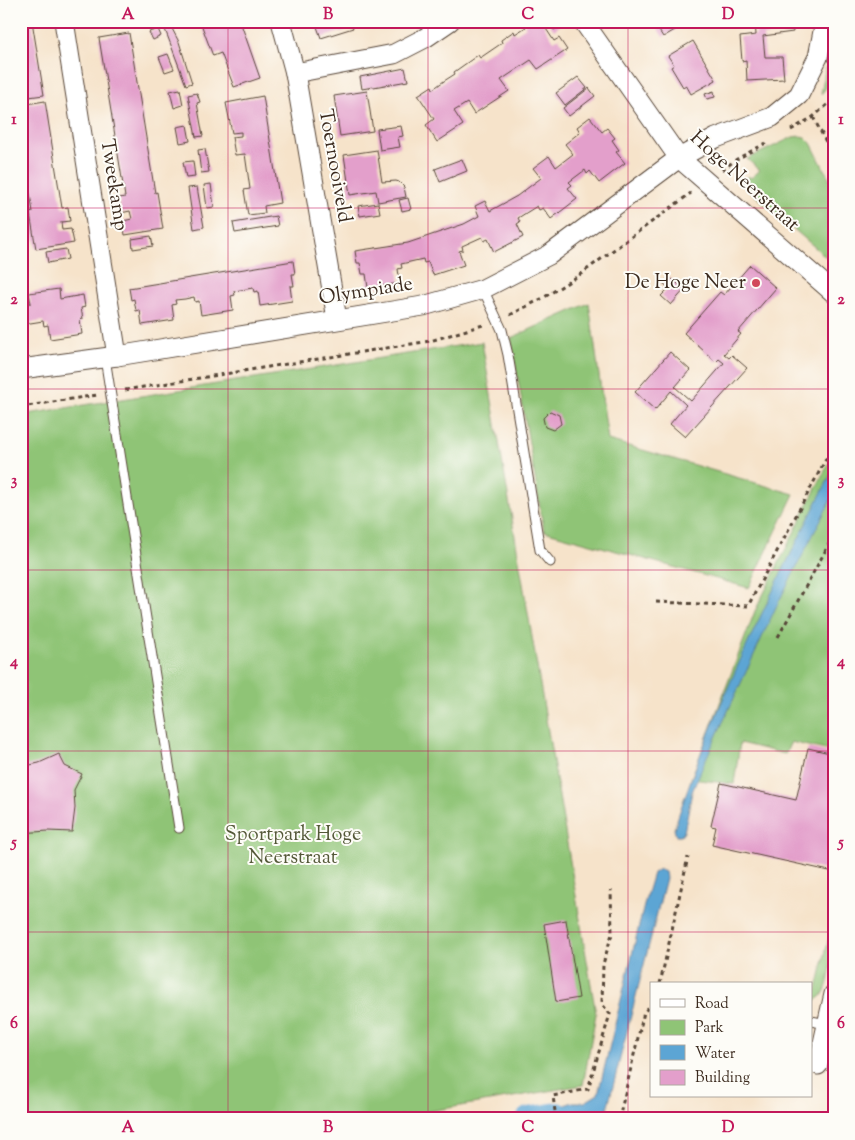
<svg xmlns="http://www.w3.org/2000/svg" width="855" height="1140" font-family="'Sorts Mill Goudy',serif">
	<rect width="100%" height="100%" fill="#fdfcf7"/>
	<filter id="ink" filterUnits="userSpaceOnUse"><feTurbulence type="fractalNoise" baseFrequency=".02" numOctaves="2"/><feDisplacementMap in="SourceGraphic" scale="10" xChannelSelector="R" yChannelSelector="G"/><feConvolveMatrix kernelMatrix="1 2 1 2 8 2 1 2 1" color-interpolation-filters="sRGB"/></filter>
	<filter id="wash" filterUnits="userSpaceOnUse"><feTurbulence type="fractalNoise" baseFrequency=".0096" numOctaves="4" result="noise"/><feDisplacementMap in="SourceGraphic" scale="20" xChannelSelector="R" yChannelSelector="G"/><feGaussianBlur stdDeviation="1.12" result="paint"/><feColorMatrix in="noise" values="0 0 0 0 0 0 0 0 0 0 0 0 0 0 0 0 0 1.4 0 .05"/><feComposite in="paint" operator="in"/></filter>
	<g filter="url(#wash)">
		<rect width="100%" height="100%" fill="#f6e3ca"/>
		<g fill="#8fc476" stroke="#65774a">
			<path d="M834,21v58l-13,15z"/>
			<path d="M800,136l5,1 6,6 23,45v76l-92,-80 7,-8 2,2 9,-8 -13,-11 46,-22z"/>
			<path d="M589,303l19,137 186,54 -45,94 -205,-57 -33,-193z"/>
			<path d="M482,342l114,672 -13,71 -199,34h-363v-704z"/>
			<path d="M834,452v300l-43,-10 -6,12 -45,-11 -6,41 -43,-5 64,-168z"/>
			<path d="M834,916c0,17 -1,69 -13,81 -1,1 -6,3 -7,4z"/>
		</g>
		<g fill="#5ca5d4" stroke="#4c6879">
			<path d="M834,468v26l-58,113 -71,154 -13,31 -8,40 -3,4h-5l-2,-7c40,-125 101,-244 160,-361z"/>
			<path d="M659,869l6,3 1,6 -59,232 -9,6 -40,1 -2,-9 17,-6h12l13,-8 49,-201 6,-20z"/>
		</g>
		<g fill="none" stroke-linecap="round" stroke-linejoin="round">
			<path stroke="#5ca5d4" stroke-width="24" d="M528,1119l29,-5"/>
		</g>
		<g id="blocks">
			<g fill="#e39fcb">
				<path d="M21,21h11l12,74 -23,3z"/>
				<path d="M168,21l11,21 13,41 -6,2 -23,-61z"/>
				<path d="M200,21h40l20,57 -26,9 -13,-34 -8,3z"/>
				<path d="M315,21h35l3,7 -32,10z"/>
				<path d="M529,21h12l13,20 5,-3 8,12 -29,19 -7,-9 -30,20 8,11 -35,23 -7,-11 -13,8 9,14 -26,17 -11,-17 8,-6 -16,-24 14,-9 1,3 11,-8 11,-7 -1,-2 24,-17 2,3 22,-15 -1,-3 13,-9 1,3 11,-7 -2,-2z"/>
				<path d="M547,21h14l2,2 -9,7z"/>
				<path d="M653,21h31l1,3 -22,13z"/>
				<path d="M755,21h37l1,11 -30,4 2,21h17l2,22 -37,2 -1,-21 -4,1 -2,-24 16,-2z"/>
				<path d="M158,29l3,7 -8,4 -4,-8z"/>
				<path d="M129,33l26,160 2,-1 6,37 -38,6 -2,-14 9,-2 -2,-8 -9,2 -2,-15 6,-1 -26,-159z"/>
				<path d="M693,41l23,39 -25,14 -5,-9 -3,2 -12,-20 3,-2 -6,-9z"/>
				<path d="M168,54l6,15 -9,3 -6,-15z"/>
				<path d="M405,68l3,13 -46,8 -2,-12z"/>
				<path d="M578,77l9,11 -22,17 -9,-12z"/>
				<path d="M589,88l6,8 -26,20 -6,-8z"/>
				<path d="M180,89l3,16 -9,3 -4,-17z"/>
				<path d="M367,91l6,40 -33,5 -6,-40z"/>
				<path d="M714,91l1,6 -8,2 -2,-5z"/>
				<path d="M197,93l3,9 -3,1 6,33 -7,1 -8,-42z"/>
				<path d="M263,96l17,107 -16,3 1,7 -17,2 -4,-25 6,-1 -5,-35 -10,1 -3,-18 9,-1v-4l-9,1 -6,-30z"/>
				<path d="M45,101l17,107 6,-1 2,14 -9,1 1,8 9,-1 3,14 -38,6 -6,-36 3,-1 -12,-70v-37z"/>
				<path d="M590,117l12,15 5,-4 8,10 -3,2 7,10 -3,2 9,11 -26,20 -9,-12 -3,3 -2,-4 -16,12 3,3 -4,3 9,11 -26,20 -8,-11 -4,2 -2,-4 -19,12 2,4 -3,2 6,13 -29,15 -6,-13 -4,2 -2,-4 -20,9 1,4 -4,1 5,14 -31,10 -5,-13 -4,1 -1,-4 -22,5 1,4 -4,1 2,14 -32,5 -2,-14h-4l-2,-11h-3l-2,-12 53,-8 56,-19 15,-8 -4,-10 10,-5 5,10 27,-15 24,-18 -8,-10 16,-12 7,11 17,-13 -8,-10 15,-12 -3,-5z"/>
				<path d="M187,125l3,16 -10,2 -3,-16z"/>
				<path d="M401,126l2,10 -5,1 2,10 -20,3 -3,-21z"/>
				<path d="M205,149l4,23 -8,1 -3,-23z"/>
				<path d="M377,150l5,32 14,-1 3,1 5,5 2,10 -28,5 -2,-11 -26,4 -6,-40z"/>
				<path d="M462,159l5,12 -27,11 -5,-13z"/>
				<path d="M193,161l2,16 -9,1 -3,-16z"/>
				<path d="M211,184l3,23 -7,1 -3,-23z"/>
				<path d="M197,187l7,40 -10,2 -6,-41z"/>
				<path d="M408,198l3,11 -9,2 -3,-11z"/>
				<path d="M378,203l2,10 -20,3 -2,-10z"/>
				<path d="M276,216l2,10 -43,7 -2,-10z"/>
				<path d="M151,236l2,10 -20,3 -1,-10z"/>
				<path d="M66,249l2,10 -20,4 -2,-11z"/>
				<path d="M293,261l2,13h-3l2,12h-4l2,15 -32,5 -2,-15 -4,1 -1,-4 -19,3 1,4 -4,1 2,14 -32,5 -2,-14 -4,1 -1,-5 -9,2 -10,1 1,4 -4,1 2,15 -32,5 -2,-15 -4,1 -2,-12 -3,1 -2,-12z"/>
				<path d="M750,265l26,23 -38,44 3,2 -17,20 5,4 3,-3 15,13 -62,69 -15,-13 16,-19 -15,-14 -16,19 -20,-18 35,-40 20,18 -15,17 16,14 33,-38 -5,-4 -3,3 -32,-29 36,-41 4,3z"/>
				<path d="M669,277l16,12 -14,16 -10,-9 8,-8 -6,-5z"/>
				<path d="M59,289l1,10 23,-4 2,12 -4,1 2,11 -3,1 2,14 -32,5 -2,-14 -4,1 -1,-5 -19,3 1,5h-4v-25l10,-1 -2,-10z"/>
				<path d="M550,411l9,4 2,9 -8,6 -8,-3 -2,-9z"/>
				<path d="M808,748l26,6v118l-122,-27 4,-18 -5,-1 10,-43 75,17z"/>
				<path d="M59,754l6,12 17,8 -8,16 1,18 -3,24 -24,-1 -27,2v-66l18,-4z"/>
				<path d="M566,920l13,78 -23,4 -12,-78z"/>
			</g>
		</g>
	</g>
	<g filter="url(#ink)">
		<use href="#blocks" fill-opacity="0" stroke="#574638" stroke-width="1"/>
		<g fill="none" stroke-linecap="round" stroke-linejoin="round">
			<g stroke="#574638" stroke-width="11">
				<g id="lane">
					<path d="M483,289l19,41 6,25 32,195 10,12"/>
					<path d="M105,358l74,470"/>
					<path d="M811,1021l16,3"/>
				</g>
			</g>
			<g stroke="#574638" stroke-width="21">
				<g id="street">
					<path d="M64,21l53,335"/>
					<path d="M281,21l14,52 42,246"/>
					<path d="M583,21l96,137 155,135"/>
					<path d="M295,73l99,-19 31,-16 25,-17"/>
					<path d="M21,369l96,-13 306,-50 60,-17 66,-34 130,-97 37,-20 56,-21 27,-22 19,-38 7,-36"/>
					<path d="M818,1065l16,-71"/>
				</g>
			</g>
			<g stroke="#574638" stroke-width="3" stroke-dasharray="4 4" stroke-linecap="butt">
				<path d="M813,117l21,40"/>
				<path d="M791,130l22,-13 21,-18"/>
				<path d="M722,170l15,-11 29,-16"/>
				<path d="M510,315l33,-17 35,-22 113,-83"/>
				<path d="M125,390l305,-49 53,-16"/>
				<path d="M21,407l76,-12"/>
				<path d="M656,602l92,4 86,-162"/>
				<path d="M778,637l56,-102"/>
				<path d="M660,984l28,-127"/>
				<path d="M556,1119l-3,-23 35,-7 22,-75 -8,-10 1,-40 9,-30 -1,-44"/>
				<path d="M619,1119l25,-107 7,-7"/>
			</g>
			<use href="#lane" stroke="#fff" stroke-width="9"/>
			<use href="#street" stroke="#fff" stroke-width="19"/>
		</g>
	</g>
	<path fill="none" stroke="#c2185b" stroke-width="1" stroke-opacity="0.55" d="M228,21v1098M428,21v1098M628,21v1098M21,208h813M21,389h813M21,570h813M21,751h813M21,932h813"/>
	<circle fill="#d1495b" stroke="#fdfcf7" stroke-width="2" cx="756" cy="283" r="5"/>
	<g text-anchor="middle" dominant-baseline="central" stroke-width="4" stroke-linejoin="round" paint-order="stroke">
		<g font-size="20" fill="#3b2a1e" stroke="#fdfcf7">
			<text transform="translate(334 166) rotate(80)">Toernooiveld</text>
			<text transform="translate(744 182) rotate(42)">Hoge Neerstraat</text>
			<text transform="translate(113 185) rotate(81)">Tweekamp</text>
			<text transform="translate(366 292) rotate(-9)">Olympiade</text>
		</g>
		<g font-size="20" fill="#3b2a1e" stroke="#fdfcf7" text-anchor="end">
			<text x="746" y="283">De Hoge Neer</text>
		</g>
		<g font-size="20" fill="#545838" stroke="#fdfcf7">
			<text x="293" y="835">Sportpark Hoge<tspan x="293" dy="23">Neerstraat</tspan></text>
		</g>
	</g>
	<rect width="855" height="1140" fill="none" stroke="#fdfcf7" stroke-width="55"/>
	<rect x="650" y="982" width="162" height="115" fill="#fdfcf7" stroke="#afa8a0"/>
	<rect x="660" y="999" width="25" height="8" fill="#ffffff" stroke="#afa8a0"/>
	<text x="695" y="1008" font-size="15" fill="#3b2a1e">Road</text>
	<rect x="660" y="1020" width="25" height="15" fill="#8fc476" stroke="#afa8a0"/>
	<text x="695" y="1032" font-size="15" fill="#3b2a1e">Park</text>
	<rect x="660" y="1045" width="25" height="15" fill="#5ca5d4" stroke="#afa8a0"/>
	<text x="695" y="1058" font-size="15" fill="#3b2a1e">Water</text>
	<rect x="660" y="1070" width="25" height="15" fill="#e39fcb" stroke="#afa8a0"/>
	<text x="695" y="1082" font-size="15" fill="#3b2a1e">Building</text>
	<rect x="28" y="28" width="800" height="1084" fill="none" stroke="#c2185b" stroke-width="2"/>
	<g font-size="16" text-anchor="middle" font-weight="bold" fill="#c2185b">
		<text x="128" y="19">A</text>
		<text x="328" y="19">B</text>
		<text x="528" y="19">C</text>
		<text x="728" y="19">D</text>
		<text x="14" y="124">1</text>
		<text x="841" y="124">1</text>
		<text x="14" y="304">2</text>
		<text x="841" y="304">2</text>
		<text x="14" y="485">3</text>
		<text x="841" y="485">3</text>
		<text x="14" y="666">4</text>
		<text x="841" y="666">4</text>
		<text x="14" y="847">5</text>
		<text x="841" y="847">5</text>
		<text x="14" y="1028">6</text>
		<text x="841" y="1028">6</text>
		<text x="128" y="1132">A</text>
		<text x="328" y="1132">B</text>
		<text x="528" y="1132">C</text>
		<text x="728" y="1132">D</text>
	</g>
</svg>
